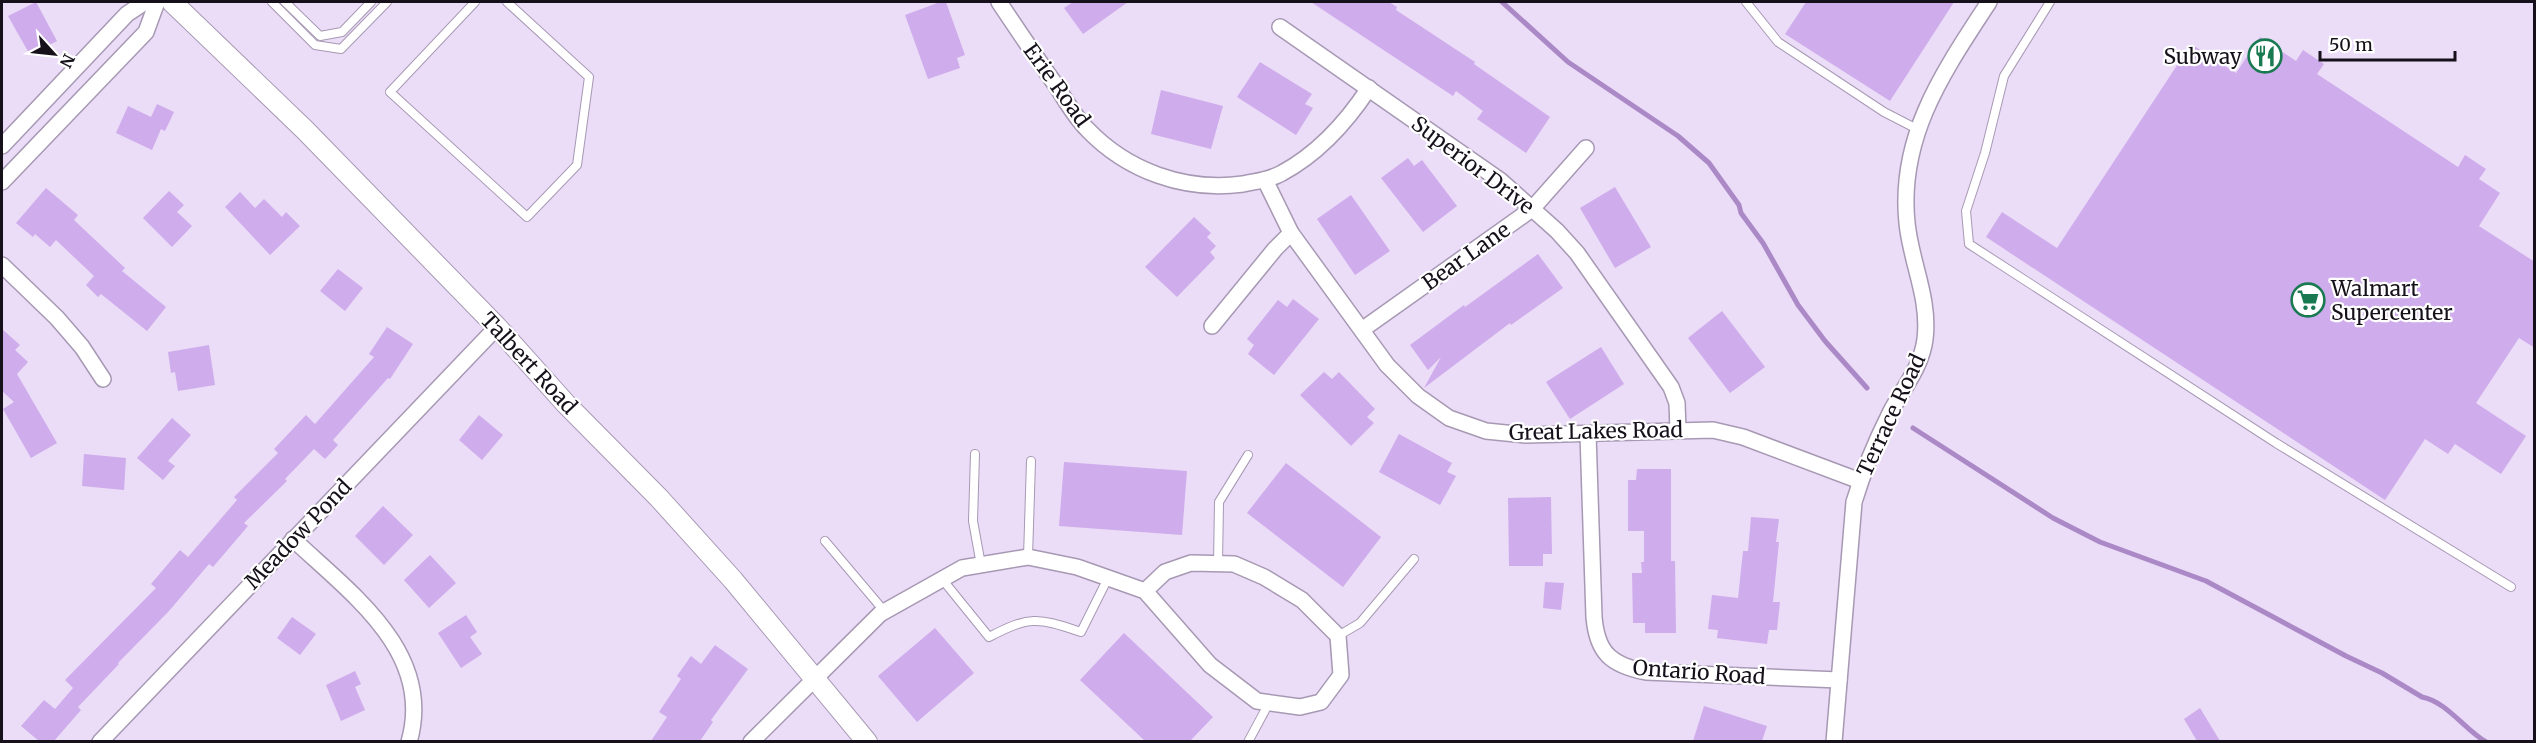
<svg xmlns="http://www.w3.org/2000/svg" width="2536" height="743" font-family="Merriweather,serif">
	<rect width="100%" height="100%" fill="#ebdcf8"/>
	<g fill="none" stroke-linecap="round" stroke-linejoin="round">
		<g stroke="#ab89c6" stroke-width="5">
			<path d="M1502,2l66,60 110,74 31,27 30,42 2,8 22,30 35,62 27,36 42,47"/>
			<path d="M1913,428l140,90 47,24 106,39 140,75 36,17 40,24c25,5 42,32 64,45"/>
		</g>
	</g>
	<g fill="#cfaceb">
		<path d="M36,2l21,39 -27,14 -22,-39z"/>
		<path d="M940,2h6l19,53 -8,3 3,10 -32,11 -23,-64z"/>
		<path d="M1073,2h55l-45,32 -19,-26z"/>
		<path d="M1311,2h78l8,5 -1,3 79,52 -1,2 76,53 -24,36 -49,-34 6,-8 -27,-20 -3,5z"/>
		<path d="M1806,2h148l-64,99 -105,-67z"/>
		<path d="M2260,37l36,24 7,-11 21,14 -7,10 141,93 7,-12 21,14 -7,10 21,14 -21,33 56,36v86l-16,-10 -43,65 50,33 -25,38 -46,-30 -7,10 -23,-15 -40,61 -399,-263 16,-25 55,36 134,-204 45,29z"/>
		<path d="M1260,62l52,32 -7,10 8,4 -17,27 -59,-38z"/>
		<path d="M1161,90l62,16 -12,43 -60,-15z"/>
		<path d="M157,104l17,8 -9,19 -4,-2 -9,21 -36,-17 12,-27 23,11z"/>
		<path d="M1408,158l6,8 8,-6 35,46 -34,26 -42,-54z"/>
		<path d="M1615,187l36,60 -36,21 -35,-60z"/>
		<path d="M46,188l32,27 -4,5 51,48 -3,3 44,36 -19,24 -46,-37 -3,3 -12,-12 8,-9 -38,-36 -6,7 -15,-13 -2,3 -17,-14z"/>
		<path d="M169,191l15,14 -7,7 15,14 -20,21 -29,-29z"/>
		<path d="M240,192l15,16 9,-9 18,18 4,-5 14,14 -30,29 -45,-48z"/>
		<path d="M1351,195l39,56 -35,24 -38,-56z"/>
		<path d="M1194,217l17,16 -4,4 9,9 -6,6 5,6 -38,39 -32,-30z"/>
		<path d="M1538,254l25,34 -52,37 -1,-2 -86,65 17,-31 -13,13 -18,-25 54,-40 1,2z"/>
		<path d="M338,269l25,19 -18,23 -25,-20z"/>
		<path d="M1293,299l26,20 -45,56 -26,-21 6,-9 -7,-6 31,-39 9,7z"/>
		<path d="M1722,311l43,56 -35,26 -42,-55z"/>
		<path d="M387,327l26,17 -23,35 -2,-1 -55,62 5,5 -13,14 -11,-10 -29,30 2,2 -43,42 4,3 -35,41 -4,-3 -40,47 -51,52 1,1 -41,43 3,3 -27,31h-15l-18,-15 23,-26 11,9 18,-21 -8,-8 91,-92 -5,-4 29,-34 8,7 49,-57 -3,-3 44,-44 -4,-4 32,-34 9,9 59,-67 -5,-3z"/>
		<path d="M2,329l18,16 -5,5 13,12 -11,12 40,69 -26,15 -28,-49 11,-7 -12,-11z"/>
		<path d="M209,345l6,40 -37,6 -3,-19 -4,1 -3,-21z"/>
		<path d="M1601,347l23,37 -54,35 -24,-37z"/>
		<path d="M1324,372l8,7 7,-7 36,37 -8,8 7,6 -23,23 -51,-51z"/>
		<path d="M479,415l24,20 -21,25 -23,-20z"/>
		<path d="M172,418l19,17 -23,26 7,5 -12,14 -26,-22z"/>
		<path d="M1399,434l53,29 -5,9 9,4 -16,29 -61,-33z"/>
		<path d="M84,454l42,4 -2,32 -42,-4z"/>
		<path d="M1064,462l123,9 -5,64 -123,-9z"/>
		<path d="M1286,463l95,74 -38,50 -96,-74z"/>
		<path d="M1637,469h34v92h4l1,72h-31v-10h-12l-1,-50h10l-1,-11h3v-31h-16v-51h8z"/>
		<path d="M1551,497l1,57h-9v12h-34l-1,-68z"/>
		<path d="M383,506l30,29 -29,30 -29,-29z"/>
		<path d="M1751,517l28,2 -3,23h3l-6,60h7l-3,28h-8l-2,14 -50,-6 1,-8 -10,-1 4,-34 26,3 5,-47h5z"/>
		<path d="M430,555l26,28 -27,25 -25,-28z"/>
		<path d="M1545,582l19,1 -3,27 -18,-2z"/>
		<path d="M466,615l11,17 -7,5 12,17 -21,14 -23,-35z"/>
		<path d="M292,617l24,17 -16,21 -23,-17z"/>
		<path d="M935,628l39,45 -57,49 -39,-46z"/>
		<path d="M1124,633l89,84 -23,24h-45l-65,-61z"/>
		<path d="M715,645l33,24 -37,51 2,2 -13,19h-49l16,-24 -8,-5 22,-33 -4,-3 14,-20 10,8z"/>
		<path d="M355,671l6,13 -6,3 10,23 -24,11 -15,-36z"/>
		<path d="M1704,706l63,20 -5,15h-69z"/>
		<path d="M2200,708l20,33h-23l-13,-22z"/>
	</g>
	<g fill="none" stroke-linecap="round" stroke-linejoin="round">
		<g stroke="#a799b3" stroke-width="10">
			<g id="service">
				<path d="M272,2l43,43 26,4 46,-47"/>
				<path d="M285,2l35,34 22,-4 29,-30"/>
				<path d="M475,2l-85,90 137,125 50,-52 12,-88 -82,-75"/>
				<path d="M1746,2l32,40 106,70 33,17"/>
				<path d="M2050,2l-46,74 -19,77 -19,58 3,33 307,199 235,144"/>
				<path d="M975,454l-2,67 8,44"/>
				<path d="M825,541l60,71"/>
				<path d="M1028,557l3,-96"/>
				<path d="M1218,564l1,-62 29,-47"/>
				<path d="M942,579l47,58c42,-22 49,-19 92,-5l27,-54"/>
				<path d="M1338,636l22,-13 54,-64"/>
				<path d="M1248,742l21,-39"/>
			</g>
		</g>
		<g stroke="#a799b3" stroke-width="18">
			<g id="minor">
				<path d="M999,2c18,27 37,55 56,82 10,15 19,32 32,45 40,42 98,63 156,55 14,-3 27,-4 39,-11 37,-20 64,-50 87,-85"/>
				<path d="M1280,27l221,154 56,50 20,22 94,134 6,16 1,27"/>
				<path d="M2,146l125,-132 18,-12"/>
				<path d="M1265,180l26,53 96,132 31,31 31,22 37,13 40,4 187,-5 30,7 117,44"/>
				<path d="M2,182l144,-150 11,-30"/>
				<path d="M2,265l55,53 25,29 21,32"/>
				<path d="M1212,326l63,-77 16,-16"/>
				<path d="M1363,329l169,-120 54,-61"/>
				<path d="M1588,434l6,183c3,36 17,48 52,55l193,8"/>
				<path d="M293,539c57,54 142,113 116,203"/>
				<path d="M100,742l397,-415"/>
				<path d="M751,742l129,-128 82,-46 66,-11 49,10 68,24 65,74 47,36 43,6 21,-5 20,-27 -3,-39 -36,-36 -38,-23 -30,-13 -43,-1 -26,9 -20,19"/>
				<path d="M1834,742l20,-240c9,-30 22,-61 36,-89 12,-23 32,-47 35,-74 5,-41 -14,-76 -18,-116 -9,-87 37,-152 82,-221"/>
			</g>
		</g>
		<g stroke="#a799b3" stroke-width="22">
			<path id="tertiary" d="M172,2l133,128 192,197 69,77 93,94 74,82 134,162"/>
		</g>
		<use href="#service" stroke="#fff" stroke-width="8"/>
		<use href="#minor" stroke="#fff" stroke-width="15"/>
		<use href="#tertiary" stroke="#fff" stroke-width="20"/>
	</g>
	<defs>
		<g id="restaurant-ring" transform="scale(1.725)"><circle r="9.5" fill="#fff" stroke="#197a52" stroke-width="1.5"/><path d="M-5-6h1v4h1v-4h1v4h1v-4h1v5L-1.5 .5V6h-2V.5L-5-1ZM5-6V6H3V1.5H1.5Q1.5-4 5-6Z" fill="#197a52"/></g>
		<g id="supermarket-ring" transform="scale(1.725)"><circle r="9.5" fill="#fff" stroke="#197a52" stroke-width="1.5"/><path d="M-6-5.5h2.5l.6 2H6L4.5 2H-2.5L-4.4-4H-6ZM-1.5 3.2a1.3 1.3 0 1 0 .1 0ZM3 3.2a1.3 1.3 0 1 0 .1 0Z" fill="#197a52"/></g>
	</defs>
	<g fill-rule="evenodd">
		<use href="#restaurant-ring" x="2265" y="56"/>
		<use href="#supermarket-ring" x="2308" y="300"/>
	</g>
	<g text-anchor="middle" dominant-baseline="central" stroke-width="4.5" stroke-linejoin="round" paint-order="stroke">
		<g font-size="21" fill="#16101a" stroke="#fff" text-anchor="end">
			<text x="2242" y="56">Subway</text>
			<text x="2331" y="288" text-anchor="start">Walmart<tspan x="2331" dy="24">Supercenter</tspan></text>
		</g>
		<g font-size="21" fill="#16101a" stroke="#fff">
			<text transform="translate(1057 85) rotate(54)">Erie Road</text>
			<text transform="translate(1473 165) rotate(37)">Superior Drive</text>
			<text transform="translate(1466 256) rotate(-35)">Bear Lane</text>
			<text transform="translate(529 363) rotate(47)">Talbert Road</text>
			<text transform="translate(1891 415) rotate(-65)">Terrace Road</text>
			<text transform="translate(1596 431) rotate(-1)">Great Lakes Road</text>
			<text transform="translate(298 534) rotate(-46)">Meadow Pond</text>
			<text transform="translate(1699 672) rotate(4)">Ontario Road</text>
		</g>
	</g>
	<rect width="2536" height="743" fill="none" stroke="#16101a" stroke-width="6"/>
	<g transform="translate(54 54) rotate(117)" stroke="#ffffff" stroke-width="4.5" paint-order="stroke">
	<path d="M0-4.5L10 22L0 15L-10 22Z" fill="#16101a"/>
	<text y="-9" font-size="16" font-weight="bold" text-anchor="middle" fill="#16101a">N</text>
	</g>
	<path d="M2320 51v9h135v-9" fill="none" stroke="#16101a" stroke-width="3"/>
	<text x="2329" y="51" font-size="18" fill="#16101a" stroke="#ffffff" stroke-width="4.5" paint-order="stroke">50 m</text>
</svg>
